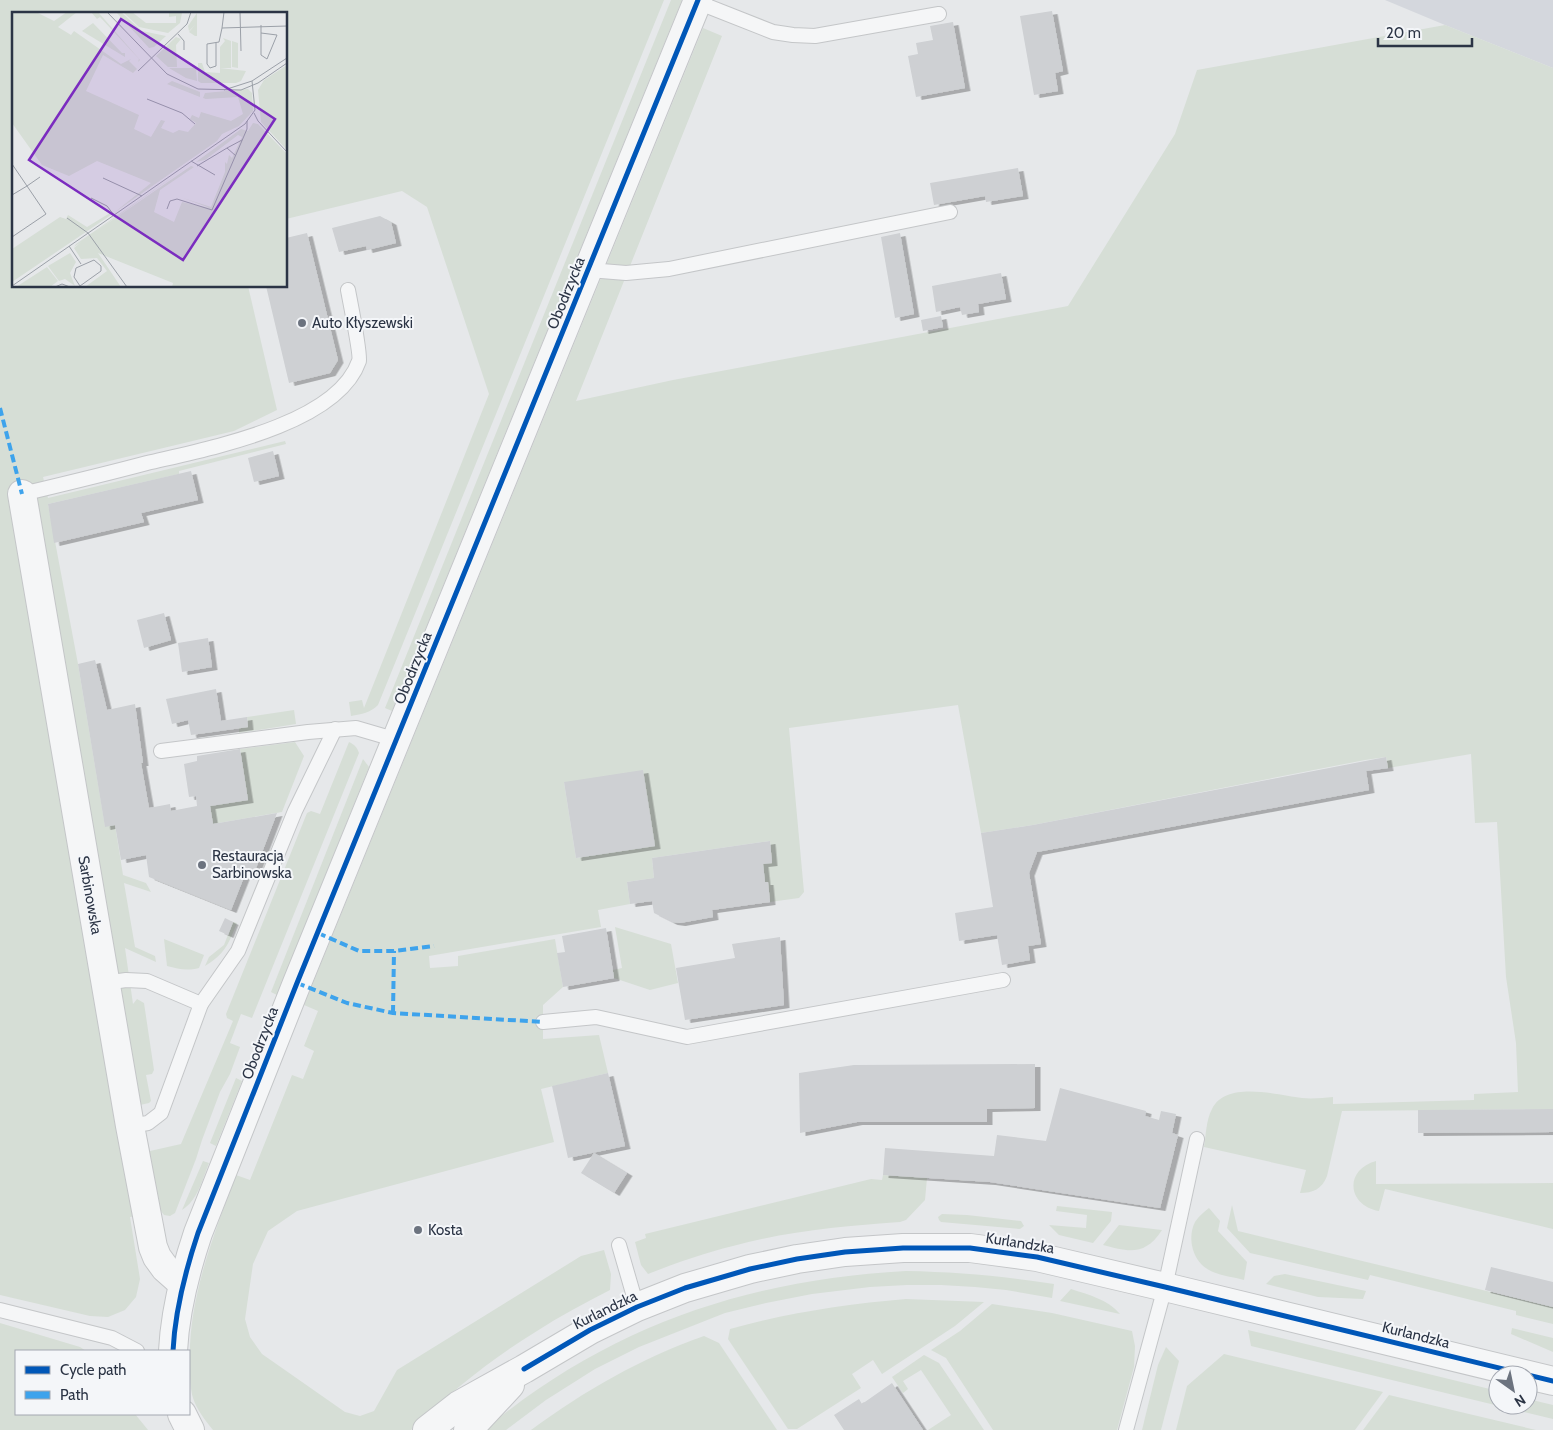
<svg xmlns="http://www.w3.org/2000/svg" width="1553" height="1430" font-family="Cabin,sans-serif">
	<defs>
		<filter id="shadow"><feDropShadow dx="5.5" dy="3" stdDeviation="0" flood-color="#0004"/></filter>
	</defs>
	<rect width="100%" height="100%" fill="#e6e8ea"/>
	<path fill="#d4d7dd" d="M1385,0h168v68l-108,-43z"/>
	<g fill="#d6ded6" fill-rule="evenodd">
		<path d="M0,0h664l-286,705c-8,8 -16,9 -27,11l-2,-14 13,-2 2,8 125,-314 -62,-187 -25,-16 -116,28v-205h-272v272h234l29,124 -43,21 -191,46 5,21 237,-57 1,3 -107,27v3l-131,30 30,160 27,162 10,-1 8,50 23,8 5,9 -27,-9 11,64 20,9 1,6 -31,-14 8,56 4,-5 7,4 10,67 -2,4 -6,1 5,26 -2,2 -9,2 10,46 31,-7 52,-123 -6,-3 -1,-4 81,-201 4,-2 9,3 29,-72c6,3 8,5 10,11l-107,265 -11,-4 -11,29 10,4 -10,27 -10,18 -18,48 -6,19 -21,54 -5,3 -6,-1 -3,-4 -31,6 10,62 -4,18 -11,13 -17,7 -18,-1 -90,-21z"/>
		<path d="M671,0h11l-290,711 -7,-3z"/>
		<path d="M1445,25l108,43v1041l-211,2 -15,65c-5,13 -14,17 -27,17l6,-23 -102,-23c2,-12 2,-27 8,-38 14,-29 65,-14 90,-11 10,1 21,0 31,-1v7l141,-4v-6l44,-2 -2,-49 -10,-66 -9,-155 -22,1 -4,-69 -83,14 -2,-11 -21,3 -332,65 -52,8 -23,-128 -169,23 15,164 -5,6 -29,4 -2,-20h-3l-2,-18 9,-2 -2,-21 -118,17 2,20 -27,4 3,22 -32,6 3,17 -172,29 1,12 28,-2v-10l97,-17 8,48 -20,18v34l56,-4 9,38 -67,16 13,53 -257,69 -29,20 -15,33 -8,55 5,18 12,17 83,58 15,4 14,-5 23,-41 184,-114 23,-6 7,24 -1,16c-25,13 -50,26 -73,41 -46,28 -88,62 -126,99h-198c-8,-10 -16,-20 -20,-32 -3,-10 -3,-21 -3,-31 -3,-66 23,-130 46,-192l14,5 42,-105 11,4 11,-28 -10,-5 14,-35 -14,-6 399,-977 19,8 -146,365 97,-21 395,-74 107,-172 22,-64zM564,782l90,64 -78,12z"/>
		<path d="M294,710l2,14 -57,9v-5l9,-1 -1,-10z"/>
		<path d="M295,742l9,14 -22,56 -69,12 -3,-18 38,-6 -8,-51z"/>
		<path d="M363,759l6,8 -92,228 -6,-3z"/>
		<path d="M233,922l4,1c-8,20 -12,31 -32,43l4,-9 15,-12z"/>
		<path d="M615,927l56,17 7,39 -28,7 -36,-12 -1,-8 9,-2z"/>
		<path d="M164,939l40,16 -5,13c-12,3 -21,1 -32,-2z"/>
		<path d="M236,1078l6,3 -26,65 -6,-3z"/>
		<path d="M203,1161l6,2c-7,17 -11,37 -27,47z"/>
		<path d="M1376,1161v23l177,-1v46l-168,-40 -6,22c-32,-6 -35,-41 -3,-50z"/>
		<path d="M883,1175l44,3 -2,22 -19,20 -6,2c-56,4 -113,9 -167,24 -29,7 -57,17 -85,28l-7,-9 -6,-23 11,-4 -1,-4 226,-55 11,1z"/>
		<path d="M1232,1205l6,26 315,76v17l-37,-9v-4l-146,-36 -2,5 -118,-27 -23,-25z"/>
		<path d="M1057,1206l55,6 -1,9 -18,22 -34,-8 -10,-10 37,3 1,-13 -31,-4z"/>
		<path d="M1209,1208l11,13 -2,10 29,31 -3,18c-10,-3 -22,-4 -31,-8 -19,-7 -27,-32 -18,-50 4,-6 9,-10 14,-14z"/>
		<path d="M942,1214l25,1 54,6 3,5 -4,3 -79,-7 -2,-2 -1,-3z"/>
		<path d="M1119,1225l43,5c-17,26 -33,22 -59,15z"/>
		<path d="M906,1271c51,1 97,5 148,13l-2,14 -46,-8 -31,-3 -34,-2h-34l-37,2 -58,7 -46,9 -41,10 -86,34 -44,22 -49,31 -40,30h-22c124,-103 261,-150 422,-159z"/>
		<path d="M1285,1274l81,17 -3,8 -45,-2 -52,-13 8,-8z"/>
		<path d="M1071,1289c18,6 36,10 49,25l-60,-13z"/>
		<path d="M906,1299l78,3 -29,24 -73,48 -9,-14 -21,14 9,14 -64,41h-9l-60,-90 2,-10c57,-16 116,-25 176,-30z"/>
		<path d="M992,1304l60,9 80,18 3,15 -1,21 -17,63h-124l-47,-72 -15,-8 29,-19z"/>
		<path d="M0,1323l80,24 6,4h-70v63h119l13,16h-148z"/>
		<path d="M1512,1328l41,10v14l-42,-18z"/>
		<path d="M1248,1330l250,61v14h30v-6l25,6v14l-302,-73z"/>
		<path d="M704,1336l15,7 58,87h-246c53,-39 110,-72 173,-94z"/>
		<path d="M1166,1347l13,14 -18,69h-19l16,-65z"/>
		<path d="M1224,1354l159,38 -28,38h-179l11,-44z"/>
		<path d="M924,1355l15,8 45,67h-56l23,-15 -30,-45 -18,11 5,8 -5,4 -11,-16z"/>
		<path d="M1389,1395l147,35h-173z"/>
	</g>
	<g fill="#ced0d3" filter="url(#shadow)">
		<path d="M1052,11l11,60 -8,2 3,18 -24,4 -14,-79z"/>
		<path d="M953,22l12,66 -49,9 -8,-41 10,-2 -2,-11 17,-3 -3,-14z"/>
		<path d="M1018,168l5,28 -37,6 -1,-6 -51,9 -4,-22z"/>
		<path d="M380,216l11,6 5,21 -29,7 -1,-4 -27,6 -7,-24z"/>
		<path d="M307,233l31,127 -8,13 -41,10 -23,-97h20v-48z"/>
		<path d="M900,233l14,81 -19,4 -14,-81z"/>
		<path d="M1001,273l5,26 -28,5 1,8 -17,3 -2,-8 -24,5 -4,-26z"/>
		<path d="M941,316l2,11 -20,4 -2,-11z"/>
		<path d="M273,451l6,25 -25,6 -6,-24z"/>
		<path d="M191,471l7,29 -57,13 3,9 -90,21 -6,-39z"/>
		<path d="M164,613l7,27 -27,8 -7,-28z"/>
		<path d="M208,638l4,29 -30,5 -4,-29z"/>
		<path d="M95,660l12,50 28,-6 8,59h-2l8,45 21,-4 1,7 26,-5 -1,-10 -7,1 -5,-33 13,-3v-5l43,-7 8,51 -38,6 3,18 64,-11 -24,63 -9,1 -13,33 -82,-33 -3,-22 -25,5 -6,-35 -10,2 -27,-163z"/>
		<path d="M216,689l5,32 26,-4 1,10 -57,8 -3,-15 -16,4 -6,-25z"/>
		<path d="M1386,757l2,11 -22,3 3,19 -332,62 -8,21 12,71 -13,2 2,14 -28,5 -5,-30 -38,6 -4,-28 38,-6 -12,-74 52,-8z"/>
		<path d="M643,770l12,76 -79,12 -12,-76z"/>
		<path d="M770,841l2,22 -9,1 2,18h3l2,20 -58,8 1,7 -33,6 -8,-1 -18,-9 -2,-12 -22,3 -3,-22 27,-4 -2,-20z"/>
		<path d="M225,918l8,4 -5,13 -9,-4z"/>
		<path d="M606,928l8,50 -51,9 -6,-34 8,-1 -3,-16z"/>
		<path d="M780,937l4,68 -99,15 -9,-52 59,-10 -3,-14z"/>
		<path d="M1035,1064v44l-48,1v13h-130l-57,11 -1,-60 55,-8z"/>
		<path d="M608,1073l17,73 -57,12 -16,-72z"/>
		<path d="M1060,1088l86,23 -1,5 14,4 2,-9 15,3 -4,19 6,2 -18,73 -170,-26 -107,-7 2,-27 109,8 3,-21 49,6z"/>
		<path d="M1553,1109v23l-135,1v-23z"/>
		<path d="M594,1153l33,20 -13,20 -33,-20z"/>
		<path d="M1491,1267l62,15v25l-68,-17z"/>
		<path d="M892,1383l31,47h-79l-10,-15 25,-16 3,5z"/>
	</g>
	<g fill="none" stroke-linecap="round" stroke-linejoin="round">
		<g stroke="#c4c6c8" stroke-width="16">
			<g id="service">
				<path d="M697,2l76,30 20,3 22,1 124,-22"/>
				<path d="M589,270l37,3 43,-4 281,-57"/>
				<path d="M22,494c42,-10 84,-20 125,-31 59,-14 190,-38 212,-102 2,-6 -9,-60 -11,-71"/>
				<path d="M161,751l147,-19 48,-4 41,12"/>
				<path d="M105,983l21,-3 21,1 54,23 -40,109 -13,10 -18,3"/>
				<path d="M201,1004l37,-53 57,-140 40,-82"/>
				<path d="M543,1022l53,-5 91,20 316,-57"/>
				<path d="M619,1245l18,62"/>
				<path d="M0,1310l112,28 25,13"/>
				<path d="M1126,1430l39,-143 32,-148"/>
			</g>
		</g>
		<g stroke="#c4c6c8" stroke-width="30">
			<g id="minor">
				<path d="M22,494l108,632 23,121 4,10 8,11 18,16"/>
				<path d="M173,1351c2,-41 12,-79 25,-118l99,-250 401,-983"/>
				<path d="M182,1414l8,16"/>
				<path d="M427,1430l32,-25 65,-36 66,-39 47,-23 48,-19 65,-19 47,-10 48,-7 58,-4h67l67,9 128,30 388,94"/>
				<path d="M468,1430l42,-45"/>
			</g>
		</g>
		<use href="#service" stroke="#f5f6f7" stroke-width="14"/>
		<use href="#minor" stroke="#f5f6f7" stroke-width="28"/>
		<g stroke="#3ea3ec" stroke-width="4" stroke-dasharray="8 4" stroke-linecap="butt">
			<path d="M0,408l22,86"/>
			<path d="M318,933l41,18h35l40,-5"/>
			<path d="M297,983l50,20 46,10 150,9"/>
			<path d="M393,1013l1,-62"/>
		</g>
		<g stroke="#f4f6f9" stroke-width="8">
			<g id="cycleway">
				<path d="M173,1351c2,-41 12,-79 25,-118l99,-250 401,-983"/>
				<path d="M524,1369l66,-39 47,-23 48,-19 65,-19 47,-10 48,-7 58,-4h67l67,9 128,30 388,94"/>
			</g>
		</g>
		<use href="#cycleway" stroke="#0057b8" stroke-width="5"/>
	</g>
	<g fill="#6c737f" stroke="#f4f6f9" stroke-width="2">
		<circle cx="302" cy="323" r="5"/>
		<circle cx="202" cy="865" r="5"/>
		<circle cx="418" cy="1230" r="5"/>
	</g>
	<g text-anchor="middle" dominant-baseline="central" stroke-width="4" stroke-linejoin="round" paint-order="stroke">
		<g font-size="15" fill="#2b3445" stroke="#f4f6f9">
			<text transform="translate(566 293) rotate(-68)">Obodrzycka</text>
			<text transform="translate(413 668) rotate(-68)">Obodrzycka</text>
			<text transform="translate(90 895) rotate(80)">Sarbinowska</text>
			<text transform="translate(260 1043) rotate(-69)">Obodrzycka</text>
			<text transform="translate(1020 1243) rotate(9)">Kurlandzka</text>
			<text transform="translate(605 1310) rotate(-26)">Kurlandzka</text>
			<text transform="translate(1416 1335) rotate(14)">Kurlandzka</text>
		</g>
		<g font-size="15" fill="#2b3445" stroke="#f4f6f9" text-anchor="start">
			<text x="312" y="323">Auto Kłyszewski</text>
			<text x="212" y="856">Restauracja<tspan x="212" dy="17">Sarbinowska</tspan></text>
			<text x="428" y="1230">Kosta</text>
		</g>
	</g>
	<g transform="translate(12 12)">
		<rect width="275" height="275" fill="#e6e8ea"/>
		<path d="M0,0h24l18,9 13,-9h10l-19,15 13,8 3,-4 47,33 10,-5 -2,2 8,8 -4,4 -30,-18 -17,36 53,24 -5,14 17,8 10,-17 4,1 -4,7 12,5 6,-3 9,2 8,-9 -6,-4 2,-4 7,3 2,-6 30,9 12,-7 -5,-17 -32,2 -3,-1 2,-5 43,-4 4,4 1,18 -14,15 -17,8 -5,7 -102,71 36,-29 -54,-22 -28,15 -27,-11 -30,-42zM79,0h7l42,48 -2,2 1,-3 -39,-42 -3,2zM104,0h5l21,19 24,5 -12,11 -5,1zM111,0h9l14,11h30v-7l-7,1v-4h13l-2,10 -12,10 -29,-6zM185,1v23h-2l-6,-4 6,-7 -6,6 -1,-5zM81,11l29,30h3v4l-43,-26zM164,25l5,2 -5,6 1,22h-9l-12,-11zM211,26l8,3v27h-11v-21l5,-6zM220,29l6,2v25l-6,-1zM186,51h4l3,9 15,1v-5l26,3 -5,10 -5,2h-35l-3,-2zM275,53v85l-26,-28 -3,-32 6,-10zM157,56h27l1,13 -11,-3zM160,69l28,11v5l-33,-13zM241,111l5,1 29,30v133h-115l1,-4 -75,-30 23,34h-36l22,-16 -10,-13 -16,1 -7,-11 7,-6 -7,5 2,-3 114,-79 -95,67 96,-66 3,1 -34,23 -6,22 20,10 8,-20 28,6 -27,-10 28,9 14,-35v-10l2,2 2,-9 3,3 10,-21 -4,-2 -33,25 -9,2 45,-33 7,2zM98,201l1,2 -99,67v-33l48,-32 6,2 2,-4 19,12zM58,241l6,9 -6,11 5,13 -10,-7 -6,2 -11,-15zM35,255l11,14 -8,6h-34z" fill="#d6ded6"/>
		<path fill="none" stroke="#9ba0a8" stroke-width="1" d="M95,0l60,62 31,15 43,1 17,-7 29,-20M228,0l1,39M249,13v30l6,4 10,-24 -16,-2M210,16l2,-16M166,22l6,7v9M204,31v23l-6,2 -3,-4v-20l12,-2 3,-14 65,-2M126,59l49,-47 4,-12M212,78l28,-9 35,-23M135,87l35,14 13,11M242,101l4,8 29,31M224,144l-9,-8 15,-8M179,149l24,14M0,152l15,22 13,-9M185,154l30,-18M91,166l39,18M0,183l15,-9 19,28 -34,23M79,186l16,8 7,9M155,197l3,-8 7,-2 35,11 35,-81v-8M55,206l21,15M76,221l39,54M57,234l12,18M82,248l7,6v5l-21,15 -6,-9 2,-9zM0,274l233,-162 10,-14 -3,-29M43,275l7,-3 8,3"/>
		<path fill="#7b2cbf" fill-opacity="0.15" stroke="#7b2cbf" stroke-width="2.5" d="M109,7l154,100 -92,141 -154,-100z"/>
		<rect width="275" height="275" fill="none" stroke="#2b3445" stroke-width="2.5"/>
	</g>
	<rect x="15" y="1350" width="175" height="65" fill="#f4f6f9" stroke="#a4a8b1"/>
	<rect x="25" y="1366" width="25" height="8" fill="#0057b8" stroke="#a4a8b1"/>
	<text x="60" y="1375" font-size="15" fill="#2b3445">Cycle path</text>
	<rect x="25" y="1391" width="25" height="8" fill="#3ea3ec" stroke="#a4a8b1"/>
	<text x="60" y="1400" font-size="15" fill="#2b3445">Path</text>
	<g transform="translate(1513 1390) rotate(147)"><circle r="24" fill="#f4f6f9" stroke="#a4a8b1"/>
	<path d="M0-4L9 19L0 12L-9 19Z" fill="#6c737f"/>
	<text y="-8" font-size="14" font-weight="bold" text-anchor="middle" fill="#2b3445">N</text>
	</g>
	<path d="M1378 38v8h94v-8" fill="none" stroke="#2b3445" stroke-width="2.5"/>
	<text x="1386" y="38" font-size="15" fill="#2b3445" stroke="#f4f6f9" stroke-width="4" paint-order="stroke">20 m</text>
</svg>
